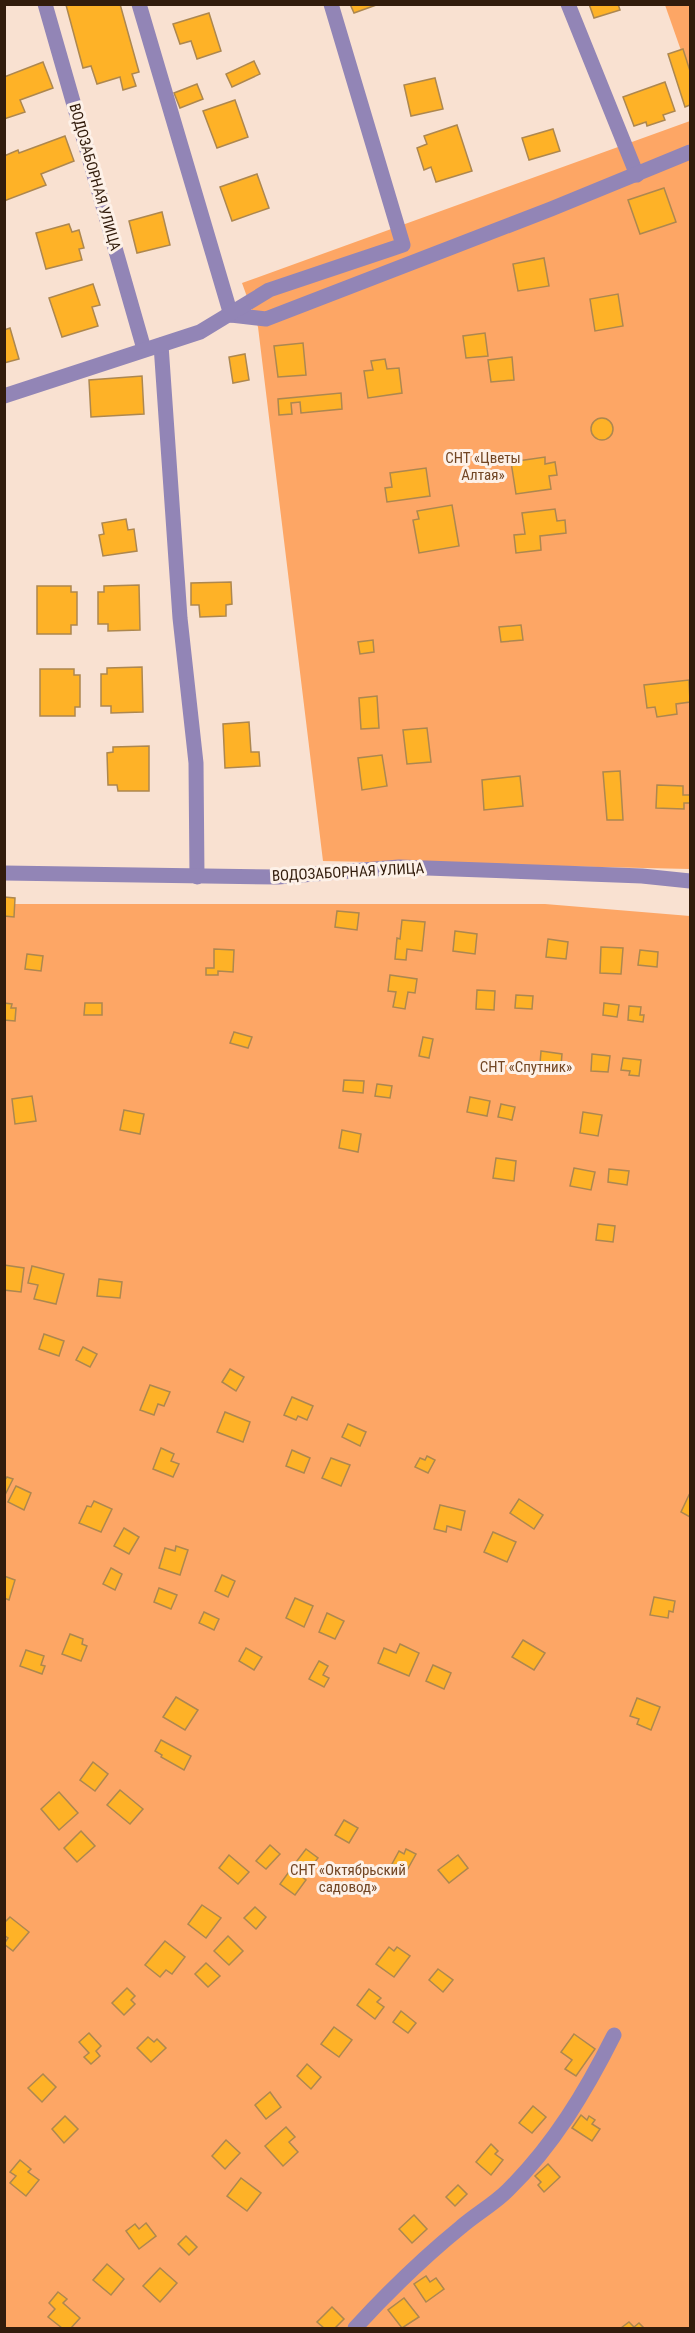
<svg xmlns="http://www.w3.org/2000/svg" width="695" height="2333" font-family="'Roboto Condensed',sans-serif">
	<rect width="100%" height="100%" fill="#f9e1d1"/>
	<g fill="#fda665">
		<path d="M665,5h25v71z"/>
		<path d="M690,121v748l-367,-8 -65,-534 -16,-44z"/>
		<path d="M4,904h541l145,12v1412h-685z"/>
	</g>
	<g fill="#feb227" stroke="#ad874f" stroke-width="1.5">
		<path d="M120,4l19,68 -7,2 4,12 -13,4 -3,-13 -23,7 -6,-18 -8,2 -17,-63z"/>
		<path d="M350,4h29l-25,9z"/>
		<path d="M589,4h29l2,6 -26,8z"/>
		<path d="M209,13l12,38 -24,8 -6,-18 -11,3 -7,-20z"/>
		<path d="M683,49l7,22v34l-5,2 -17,-53z"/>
		<path d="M254,61l6,13 -28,13 -6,-13z"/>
		<path d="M43,62l10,26 -33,12 5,12 -21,7v-42z"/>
		<path d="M435,78l8,31 -32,7 -7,-31z"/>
		<path d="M665,82l10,29 -12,4 2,5 -18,6 -1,-4 -12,4 -11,-29z"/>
		<path d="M197,84l6,15 -23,9 -6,-15z"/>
		<path d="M235,100l13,37 -31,11 -14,-37z"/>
		<path d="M457,125l15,46 -36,11 -5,-15 -7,3 -7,-22 10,-4 -3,-8z"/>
		<path d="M553,129l7,22 -31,9 -7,-22z"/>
		<path d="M65,136l9,25 -33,13 5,11 -42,16v-45l14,-6 1,3z"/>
		<path d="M257,174l12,34 -37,13 -12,-34z"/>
		<path d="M664,188l12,34 -36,12 -12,-34z"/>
		<path d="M162,212l8,33 -33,8 -8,-32z"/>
		<path d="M69,224l3,8 7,-2 5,18 -5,1 3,11 -36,9 -10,-36z"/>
		<path d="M544,258l5,28 -31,5 -5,-27z"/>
		<path d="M93,284l7,21 -8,2 6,19 -36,11 -13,-39z"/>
		<path d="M618,294l5,32 -28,5 -5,-32z"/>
		<path d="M10,328l9,31 -15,4v-33z"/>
		<path d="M485,333l3,23 -22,2 -3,-22z"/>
		<path d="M303,343l3,32 -28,2 -4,-31z"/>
		<path d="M245,354l4,26 -16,3 -4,-26z"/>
		<path d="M512,357l2,23 -23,2 -3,-22z"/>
		<path d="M385,359l2,10 12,-1 3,25 -34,5 -4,-27 9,-1 -2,-9z"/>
		<path d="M142,376l2,38 -53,3 -2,-37z"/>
		<path d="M341,393l1,16 -41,4 -1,-11 -9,1 1,11 -13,1 -1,-16z"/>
		<circle cx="602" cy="429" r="11"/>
		<path d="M545,457v7l10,-2 2,13 -8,1 2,13 -35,5 -5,-32z"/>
		<path d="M426,468l4,28 -43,6 -2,-14 7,-1 -2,-14z"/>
		<path d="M452,505l7,41 -40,7 -6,-33 6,-1 -2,-8z"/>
		<path d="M555,509l2,12 8,-1 1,13 -26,3 1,14 -25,3 -2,-18 11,-1 -3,-21z"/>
		<path d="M126,519l2,11 6,-1 3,22 -34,5 -4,-21 5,-1 -2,-11z"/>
		<path d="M231,582l1,22 -6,1v11l-26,1 -1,-12h-8v-22z"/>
		<path d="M139,585l1,45 -32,1v-7h-10v-32h6v-6z"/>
		<path d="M37,586h34v6h6v33h-6v9h-34z"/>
		<path d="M521,625l2,15 -22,2 -2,-15z"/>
		<path d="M373,640l1,12 -14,2 -2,-12z"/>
		<path d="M142,667l1,45 -32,1v-7h-10v-32h6v-6z"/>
		<path d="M40,669h34v6h6v32h-5v9h-35z"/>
		<path d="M689,680l1,22 -14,2 1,10 -20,3 -2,-10 -8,1 -3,-23z"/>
		<path d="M377,696l2,32 -18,1 -2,-31z"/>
		<path d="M249,722l2,30h8l1,14 -35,2 -2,-44z"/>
		<path d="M427,728l4,34 -24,2 -4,-34z"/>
		<path d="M149,746v45h-31l-1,-6h-9l-1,-32 6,-1v-5z"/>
		<path d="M382,755l5,31 -25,4 -4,-32z"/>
		<path d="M620,771l3,49h-16l-4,-48z"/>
		<path d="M520,776l3,30 -39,4 -2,-30z"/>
		<path d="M657,785l26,1v9h7v8h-6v6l-28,-1z"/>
		<path d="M4,897l11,1 -1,19 -10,-1z"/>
		<path d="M337,911l22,2 -2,17 -22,-3z"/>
		<path d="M402,920l23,2 -3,29 -15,-2 -1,11 -11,-1 2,-21 3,1z"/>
		<path d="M455,931l22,3 -2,20 -22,-3z"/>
		<path d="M548,939l20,3 -2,17 -20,-2z"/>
		<path d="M601,947l22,1 -2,26 -21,-1z"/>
		<path d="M214,949l20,1 -1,22 -15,-1v4h-12v-7h8z"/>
		<path d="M640,950l18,2 -1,15 -19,-2z"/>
		<path d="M27,954l16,2 -2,15 -16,-2z"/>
		<path d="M390,975l27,4 -2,14 -7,-1 -3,17 -12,-2 3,-15 -8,-1z"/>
		<path d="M477,990l18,1 -1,19 -18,-1z"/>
		<path d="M516,995l17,1 -1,13 -17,-1z"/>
		<path d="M4,1003l8,1 -1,4h5l-1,13 -11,-1z"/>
		<path d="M85,1003h17v12h-18z"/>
		<path d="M604,1003l15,2 -2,12 -14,-2z"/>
		<path d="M629,1006l12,1 -1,8h4l-1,7 -15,-2z"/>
		<path d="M234,1032l18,5 -4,11 -18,-5z"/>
		<path d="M423,1037l10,2 -4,19 -10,-2z"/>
		<path d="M541,1051l21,3 -1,12 -21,-2z"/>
		<path d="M592,1054l18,2 -2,16 -17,-1z"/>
		<path d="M623,1058l18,2 -2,16 -10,-1 1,-4 -9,-1z"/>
		<path d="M344,1080l20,1 -1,12 -20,-2z"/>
		<path d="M377,1084l15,2 -2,12 -15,-2z"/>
		<path d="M32,1096l4,25 -21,3 -3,-25z"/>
		<path d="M470,1097l20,4 -3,15 -20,-4z"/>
		<path d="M501,1104l14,3 -3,13 -14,-3z"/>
		<path d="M124,1110l20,4 -4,20 -20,-4z"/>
		<path d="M583,1112l19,3 -4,21 -18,-3z"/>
		<path d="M342,1130l19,4 -3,18 -19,-4z"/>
		<path d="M496,1158l20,3 -2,20 -21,-3z"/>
		<path d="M574,1168l21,4 -4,18 -21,-4z"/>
		<path d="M609,1169l20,2 -2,14 -19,-3z"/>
		<path d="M598,1224l17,2 -2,16 -17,-2z"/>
		<path d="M4,1265l20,3 -3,24 -17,-2z"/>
		<path d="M32,1266l32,8 -8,30 -22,-5 4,-14 -10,-2z"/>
		<path d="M99,1279l23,3 -2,16 -23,-2z"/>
		<path d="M44,1334l20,7 -5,15 -20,-7z"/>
		<path d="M83,1347l14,7 -7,13 -14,-7z"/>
		<path d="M230,1369l14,8 -8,14 -14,-9z"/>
		<path d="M150,1385l20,7 -6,14 -6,-2 -4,11 -14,-5z"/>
		<path d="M292,1397l21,9 -6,14 -9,-4 -2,4 -12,-5z"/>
		<path d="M225,1412l25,10 -7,20 -26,-10z"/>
		<path d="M348,1424l18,8 -6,14 -18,-9z"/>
		<path d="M161,1448l13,6 -3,7 8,3 -6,13 -20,-8z"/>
		<path d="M292,1450l18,8 -6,15 -18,-7z"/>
		<path d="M427,1456l8,4 -7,13 -13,-6 5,-9 5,2z"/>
		<path d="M331,1458l19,7 -9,21 -19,-8z"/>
		<path d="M7,1477l6,2 -9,18v-16z"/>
		<path d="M16,1486l15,7 -7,17 -16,-8z"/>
		<path d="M689,1495l1,1v21l-9,-5z"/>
		<path d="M519,1499l24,16 -9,14 -24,-16z"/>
		<path d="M94,1501l18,8 -11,23 -22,-9 8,-17 4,1z"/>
		<path d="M440,1505l25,6 -4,19 -14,-4 -1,6 -12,-3z"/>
		<path d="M124,1528l15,9 -10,17 -15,-8z"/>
		<path d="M493,1532l23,10 -9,20 -23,-10z"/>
		<path d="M176,1546l12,4 -8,25 -21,-7 6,-20 10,3z"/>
		<path d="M111,1568l11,6 -7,16 -12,-6z"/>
		<path d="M222,1575l13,6 -7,16 -13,-6z"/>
		<path d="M4,1576l11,4 -6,20 -5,-2z"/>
		<path d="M159,1588l18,7 -6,14 -17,-7z"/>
		<path d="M654,1597l21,4 -2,11 -4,-1 -1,7 -18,-3z"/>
		<path d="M295,1598l18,8 -9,21 -18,-9z"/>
		<path d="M204,1612l15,7 -5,11 -15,-7z"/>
		<path d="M327,1613l17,8 -9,18 -16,-7z"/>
		<path d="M70,1634l13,5 -1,5 5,2 -6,15 -19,-7z"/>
		<path d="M523,1640l22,13 -11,17 -22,-13z"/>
		<path d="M400,1644l19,9 -10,23 -31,-13 6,-15 12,5z"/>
		<path d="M246,1648l16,9 -8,13 -15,-9z"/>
		<path d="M26,1650l18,6 -3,9 4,1 -3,8 -22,-8z"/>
		<path d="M319,1661l9,5 -5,9 6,3 -5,9 -15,-8z"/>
		<path d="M433,1665l18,8 -7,16 -18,-8z"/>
		<path d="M176,1697l22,13 -13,20 -22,-13z"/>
		<path d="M637,1698l23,9 -9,23 -14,-6 2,-5 -9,-3z"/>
		<path d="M161,1740l30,16 -7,14 -23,-13 1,-2 -7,-4z"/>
		<path d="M93,1762l15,12 -13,17 -15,-11z"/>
		<path d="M120,1790l23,19 -13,15 -23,-19z"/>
		<path d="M59,1792l19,21 -19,17 -18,-21z"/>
		<path d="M344,1820l14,8 -9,15 -14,-8z"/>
		<path d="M81,1831l14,15 -18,16 -13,-14z"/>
		<path d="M270,1845l10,9 -14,15 -10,-8z"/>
		<path d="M306,1849l12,9 -10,13 -12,-9z"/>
		<path d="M406,1849l10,5 -10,18 -14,-8 7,-13 5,3z"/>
		<path d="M229,1855l20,17 -11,12 -19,-16z"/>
		<path d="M458,1855l10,13 -19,15 -11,-13z"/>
		<path d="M291,1869l15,11 -11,15 -15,-11z"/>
		<path d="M202,1905l19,13 -15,20 -18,-14z"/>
		<path d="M255,1907l11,10 -10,12 -12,-11z"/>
		<path d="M10,1917l19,15 -16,19 -9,-7 4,-6 -4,-3v-12z"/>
		<path d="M228,1936l15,15 -14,14 -15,-14z"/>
		<path d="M165,1941l20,16 -13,17 -6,-4 -6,7 -15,-12z"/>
		<path d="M389,1947l5,4 3,-4 13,9 -16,21 -18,-13z"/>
		<path d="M206,1963l14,13 -12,11 -13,-13z"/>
		<path d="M438,1969l15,11 -10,12 -14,-12z"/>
		<path d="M127,1988l8,8 -4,4 4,4 -11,11 -12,-12z"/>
		<path d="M369,1989l12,9 -4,4 7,5 -9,12 -18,-14z"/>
		<path d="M401,2011l15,12 -8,10 -15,-11z"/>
		<path d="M334,2027l18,13 -13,17 -18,-13z"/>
		<path d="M89,2033l12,13 -5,5 4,5 -9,8 -7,-7 5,-4 -10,-11z"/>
		<path d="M574,2034l21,15 -19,27 -11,-7 7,-9 -11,-8z"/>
		<path d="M148,2037l6,5 3,-3 9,9 -15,14 -14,-14z"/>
		<path d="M307,2064l14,13 -10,12 -14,-13z"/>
		<path d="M43,2074l13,13 -14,15 -14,-14z"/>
		<path d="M270,2092l11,15 -15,12 -11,-14z"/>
		<path d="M533,2106l13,11 -14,16 -13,-10z"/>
		<path d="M581,2115l6,5 2,-4 6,4 -3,4 8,5 -8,12 -20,-13z"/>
		<path d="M65,2116l13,13 -14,14 -12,-14z"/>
		<path d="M286,2127l9,10 -6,5 9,10 -15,14 -18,-20z"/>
		<path d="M226,2140l14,13 -15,16 -13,-13z"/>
		<path d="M491,2144l7,7 -3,3 8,6 -12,15 -15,-13z"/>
		<path d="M20,2160l11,9 -3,3 11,8 -13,16 -16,-13 6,-7 -6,-4z"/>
		<path d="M548,2164l12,13 -16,15 -6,-7 3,-3 -6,-6z"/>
		<path d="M241,2178l20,15 -14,18 -20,-15z"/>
		<path d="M458,2185l9,9 -12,12 -9,-9z"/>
		<path d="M414,2215l13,14 -15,14 -13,-14z"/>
		<path d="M146,2223l10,13 -17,13 -13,-18 9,-7 4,5z"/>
		<path d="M186,2236l11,11 -8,8 -11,-11z"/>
		<path d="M107,2264l17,15 -13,16 -18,-15z"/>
		<path d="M160,2268l17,15 -17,19 -17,-16z"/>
		<path d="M426,2276l4,6 6,-4 8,11 -18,13 -12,-18z"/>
		<path d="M58,2292l9,7 -4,4 17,15 -9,10h-9l-14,-11 7,-8 -6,-6z"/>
		<path d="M404,2298l15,19 -17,11 -14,-18z"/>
		<path d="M332,2307l12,12 -9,9h-11l-7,-6z"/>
		<path d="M629,2322l5,5 5,-4 5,5h-23z"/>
	</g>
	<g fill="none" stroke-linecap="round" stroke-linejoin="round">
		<g stroke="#9285b6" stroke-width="15">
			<path d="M45,4l99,345"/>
			<path d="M139,4l92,311"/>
			<path d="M568,4l69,171"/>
			<path d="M231,315l35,4 285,-110 139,-57"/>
			<path d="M161,345l19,273 16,145 1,114"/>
			<path d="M4,396l196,-64 69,-42 134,-45 -72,-241"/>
			<path d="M4,873l274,4 121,-10 243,9 48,5"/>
			<path d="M355,2328c33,-36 68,-70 106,-101 15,-13 33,-23 47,-37 45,-44 78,-99 106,-155"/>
		</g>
	</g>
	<g text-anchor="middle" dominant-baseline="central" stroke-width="6" stroke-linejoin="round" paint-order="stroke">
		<g font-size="15" fill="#321c0c" stroke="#fdf1e8">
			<text transform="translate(95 177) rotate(74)">ВОДОЗАБОРНАЯ УЛИЦА</text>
			<text transform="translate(348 872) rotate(-3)">ВОДОЗАБОРНАЯ УЛИЦА</text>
		</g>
		<g font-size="15" fill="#724624" stroke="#fdf1e8">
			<text x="483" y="458">СНТ «Цветы<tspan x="483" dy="17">Алтая»</tspan></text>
			<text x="526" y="1067">СНТ «Спутник»</text>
			<text x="348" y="1870">СНТ «Октябрьский<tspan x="348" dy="17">садовод»</tspan></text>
		</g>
	</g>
	<rect width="695" height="2333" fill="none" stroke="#321c0c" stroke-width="12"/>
</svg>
